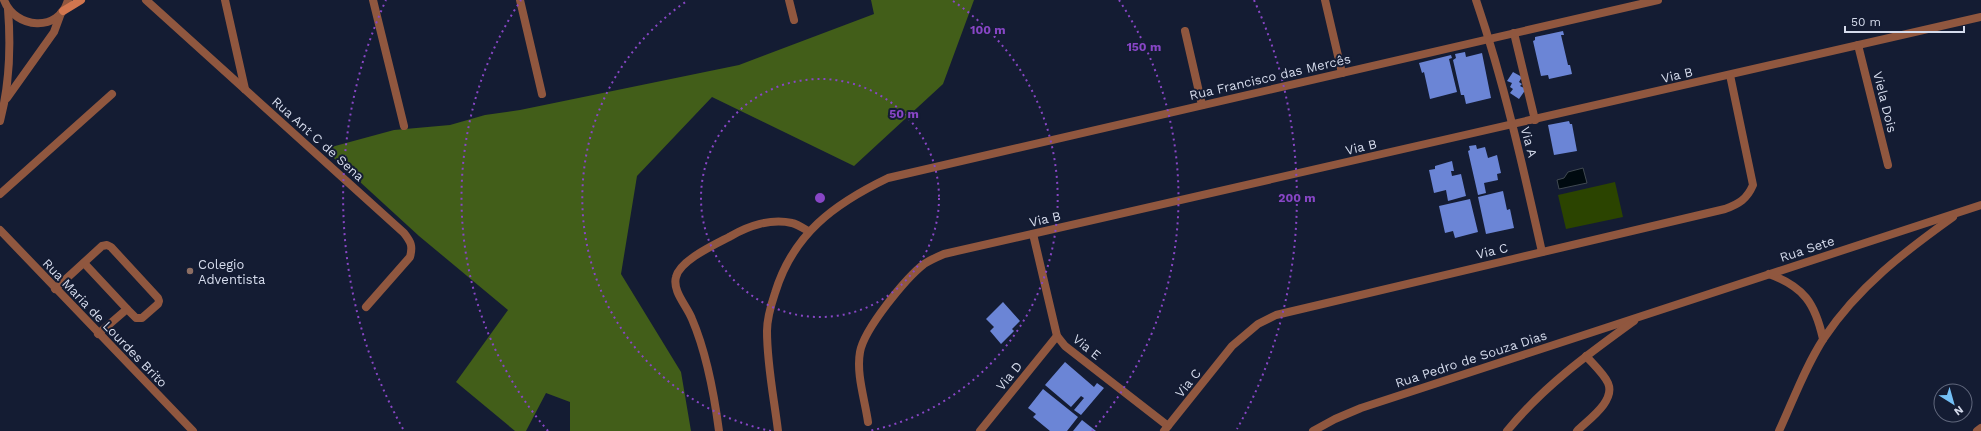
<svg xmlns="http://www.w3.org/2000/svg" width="1981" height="431" font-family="'Work Sans',sans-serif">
	<rect width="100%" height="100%" fill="#141c33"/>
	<path fill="#2b4400" d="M1615,182l8,35 -57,12 -8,-34z"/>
	<path fill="#425e19" d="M871,0h103l-31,84 -89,82 -142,-69 -75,79 -16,98 60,98 10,59h-121v-29l-24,-9 -20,38h-11l-59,-49 52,-72 -89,-74 -95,-87 70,-19 56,-5 35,-10 35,-5 219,-45 135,-51z"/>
	<path fill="#000a10" stroke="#404952" d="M1583,168l4,15 -28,6 -2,-9 7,-2 4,-6z"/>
	<g fill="#6b85d6">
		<path d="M1563,31l1,4h-3l7,30h2l2,9 -23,5 -1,-4 -7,1 -8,-35 2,-1v-3z"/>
		<path d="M1465,52l1,5 16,-4 9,45 -25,6 -2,-9h-3l-8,-35 3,-2 -1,-4z"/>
		<path d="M1451,55l1,3 -3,1 8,33 -27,7 -6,-27 -2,1 -3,-10z"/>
		<path d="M1513,72l9,5 -3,5 3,2 -2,2 6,3 -7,10 -9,-6 3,-4 -3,-2 2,-4 -5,-2z"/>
		<path d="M1569,121l1,3h2l5,27 -23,4 -6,-30z"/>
		<path d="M1476,145l1,4 8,-2 3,11 9,-3 4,18 -4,1 1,6 -14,3 2,10 -8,2 -10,-44 2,-1 -1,-4z"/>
		<path d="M1452,161l2,10h-3l1,5 9,-2 5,22 -18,5 -2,-11 -12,3 -5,-23 6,-1v-3z"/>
		<path d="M1503,191l4,19 3,-1 4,19 -28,6 -8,-37z"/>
		<path d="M1470,199l8,33 -23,6 -2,-7 -8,2 -6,-27z"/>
		<path d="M1003,302l17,19 -8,8 2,2 -13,13 -11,-13 4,-4 -8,-8z"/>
		<path d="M1065,362l29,25 3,-4 7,5 -23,27 -7,-5 10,-12 -3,-2 -10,11 -26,-22z"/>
		<path d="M1043,389l35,28 -11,14h-17l-17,-14 3,-3 -8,-6z"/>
		<path d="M1082,420l14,11h-23z"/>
	</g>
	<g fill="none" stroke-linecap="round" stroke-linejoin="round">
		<g stroke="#90573f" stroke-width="8">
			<path d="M84,263l43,46"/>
			<path d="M55,289l47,-43 5,-1 4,2 47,51 1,3 -1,3 -16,14h-6l-9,-9 -29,25"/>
			<path d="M1577,431c11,-11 39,-30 31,-48 -4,-9 -15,-19 -22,-27"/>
			<path d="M1977,431l4,-3"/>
		</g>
		<g stroke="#90573f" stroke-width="8">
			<path d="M4,0c11,29 55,33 64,0"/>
			<path d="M146,0l258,233c7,9 9,13 6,24l-44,50"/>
			<path d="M225,0l20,89"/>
			<path d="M373,0l31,126"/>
			<path d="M520,0l22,94"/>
			<path d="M789,0l5,20"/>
			<path d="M1325,0l17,73"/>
			<path d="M1476,0c28,82 47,167 66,252"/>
			<path d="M1185,31l17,74"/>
			<path d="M1514,33l21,87"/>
			<path d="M1858,45l30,120"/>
			<path d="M7,98l47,-66 7,-19"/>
			<path d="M0,121c10,-38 11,-74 8,-112"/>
			<path d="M0,194l112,-100"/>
			<path d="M0,230l193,201"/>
			<path d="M1033,234l24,102 8,10 103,80"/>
			<path d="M1769,274c35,13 46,29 54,65"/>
			<path d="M868,422c-3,-22 -12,-48 -8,-70 4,-23 46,-74 64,-88 6,-4 13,-7 20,-10l1037,-237"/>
			<path d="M719,431c-5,-38 -12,-77 -27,-112 -5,-13 -20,-28 -16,-42 4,-17 40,-33 55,-41 17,-10 40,-18 61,-13 5,1 11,5 16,8"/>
			<path d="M778,431c-4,-33 -11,-66 -11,-100 0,-13 4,-26 8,-38 18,-59 59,-89 113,-115l770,-178"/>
			<path d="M980,431l77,-95"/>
			<path d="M1164,431l68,-85 26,-22 18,-9 449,-106c14,-5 22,-10 28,-24l-23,-110"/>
			<path d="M1313,431l22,-12 26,-11 620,-203"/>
			<path d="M1507,431c37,-45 80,-76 127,-110"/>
			<path d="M1779,431c14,-30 26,-64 45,-93 34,-51 80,-86 129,-121"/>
		</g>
		<path stroke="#d1764f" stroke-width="8" d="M63,11l18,-11"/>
	</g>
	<g fill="none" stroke="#8846c6" stroke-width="2" stroke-dasharray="2 4">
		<circle cx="820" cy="198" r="119"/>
		<path d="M771 431A238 238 0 0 1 687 1M953 1A238 238 0 0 1 869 431"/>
		<path d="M548 431A358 358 0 0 1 521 0M1119 0A358 358 0 0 1 1092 431"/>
		<path d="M403 429A477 477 0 0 1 386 0M1254 0A477 477 0 0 1 1237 429"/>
	</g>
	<circle fill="#8d6e63" stroke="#141c33" stroke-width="1.5" cx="190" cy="271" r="4"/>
	<g text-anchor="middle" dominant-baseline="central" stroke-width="4" stroke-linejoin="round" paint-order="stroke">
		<g font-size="13" fill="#d5dbec" stroke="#141c33">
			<text transform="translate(1677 75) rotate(-13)">Via B</text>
			<text transform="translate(1270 77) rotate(-13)">Rua Francisco das Mercês</text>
			<text transform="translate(1885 102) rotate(76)">Viela Dois</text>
			<text transform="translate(318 139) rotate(42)">Rua Ant C de Sena</text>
			<text transform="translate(1529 142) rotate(75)">Via A</text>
			<text transform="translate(1361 147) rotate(-13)">Via B</text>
			<text transform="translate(1045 219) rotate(-13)">Via B</text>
			<text transform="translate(1807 249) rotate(-18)">Rua Sete</text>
			<text transform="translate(1492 251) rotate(-13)">Via C</text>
			<text transform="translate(105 323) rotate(46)">Rua Maria de Lourdes Brito</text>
			<text transform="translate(1087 347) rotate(39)">Via E</text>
			<text transform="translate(1471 359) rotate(-18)">Rua Pedro de Souza Dias</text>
			<text transform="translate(1009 376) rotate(-51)">Via D</text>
			<text transform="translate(1188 383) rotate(-51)">Via C</text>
		</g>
		<g font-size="13" fill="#d5dbec" stroke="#141c33" text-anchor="start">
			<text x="198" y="264">Colegio<tspan x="198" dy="15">Adventista</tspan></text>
		</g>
	</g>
	<circle cx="820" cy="198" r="6" fill="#8846c6" stroke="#141c33" stroke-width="2"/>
	<g font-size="12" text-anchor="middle" font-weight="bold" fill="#8846c6" stroke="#141c33" stroke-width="4" stroke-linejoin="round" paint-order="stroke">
		<text x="988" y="34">100 m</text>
		<text x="1144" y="51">150 m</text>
		<text x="904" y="118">50 m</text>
		<text x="1297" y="202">200 m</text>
	</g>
	<g transform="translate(1953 403) rotate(143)"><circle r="19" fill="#141c33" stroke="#61687d"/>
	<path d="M0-3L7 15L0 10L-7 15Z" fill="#74c0f6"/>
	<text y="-6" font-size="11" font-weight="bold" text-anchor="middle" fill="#d5dbec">N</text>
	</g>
	<path d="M1845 26v6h119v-6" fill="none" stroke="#d5dbec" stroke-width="2"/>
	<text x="1851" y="26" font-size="12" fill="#d5dbec" stroke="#141c33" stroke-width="3" paint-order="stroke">50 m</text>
</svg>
